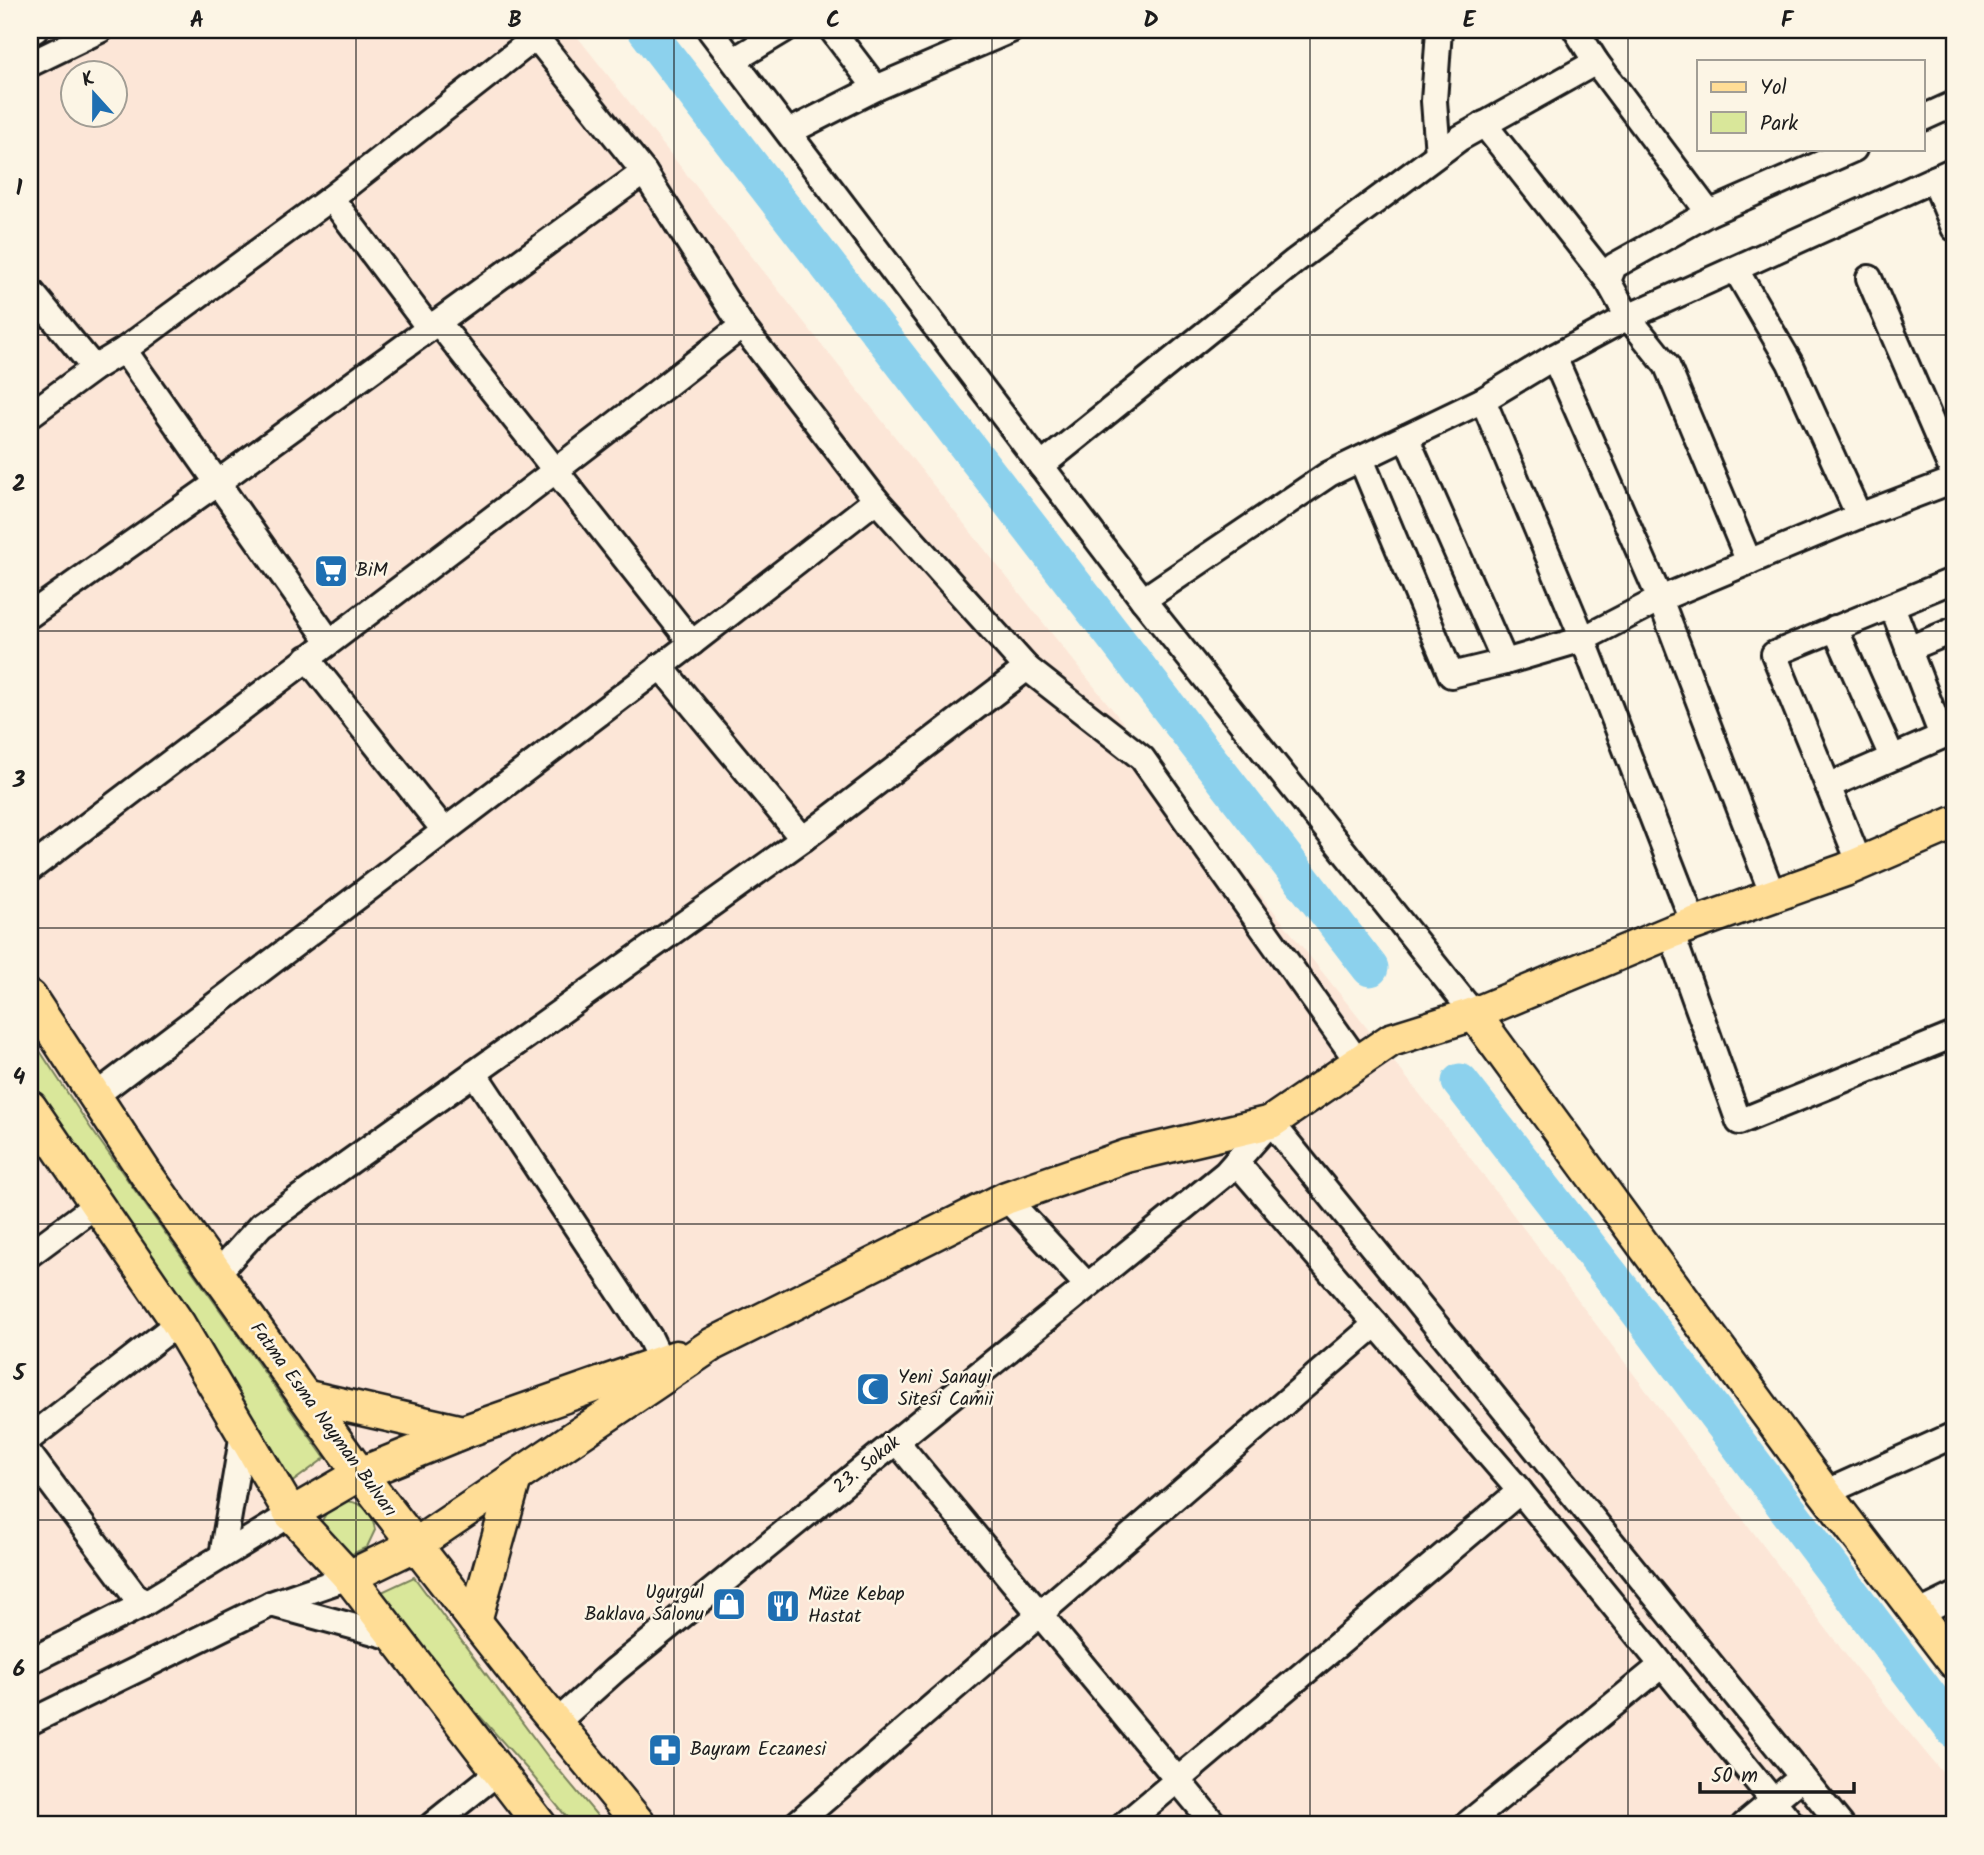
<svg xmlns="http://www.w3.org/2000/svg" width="1984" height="1855" font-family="Kalam,sans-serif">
	<rect width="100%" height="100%" fill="#fcf5e5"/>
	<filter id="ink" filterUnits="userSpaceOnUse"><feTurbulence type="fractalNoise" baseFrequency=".0143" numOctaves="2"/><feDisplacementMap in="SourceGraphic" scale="14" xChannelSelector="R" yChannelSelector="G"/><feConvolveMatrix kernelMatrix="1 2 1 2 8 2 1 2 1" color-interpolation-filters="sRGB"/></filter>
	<g filter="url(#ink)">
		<path fill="#fce6d7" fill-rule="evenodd" d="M30,30h542l362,456 528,661 393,520 99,120v38h-1924zM74,74h42v42h-42z"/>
		<g fill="#d9e79a" stroke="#7a825b" stroke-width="2">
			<path d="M30,1036l60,91 235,331 -38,28 -257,-405z"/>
			<path d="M348,1501c17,3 25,12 27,29l-8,17 -17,8 -30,-27c3,-15 13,-24 28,-27z"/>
			<path d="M414,1577l134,180 57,68h-32l-46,-56 -154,-173z"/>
		</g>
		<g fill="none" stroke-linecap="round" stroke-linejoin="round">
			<g stroke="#8cd1ed" stroke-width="37">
				<path d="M646,30l724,938"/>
				<path d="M1460,1082l166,213 328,435"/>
			</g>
			<g stroke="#1c1c1c" stroke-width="30">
				<g id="minor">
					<path d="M710,30l433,570 331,414"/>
					<path d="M832,30l44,58"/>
					<path d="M1576,30l20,32 113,151"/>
					<path d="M30,32l5,-2"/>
					<path d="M734,60l50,-30"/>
					<path d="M30,64l70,-34"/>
					<path d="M1923,118l31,-14"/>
					<path d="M1484,124l124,157"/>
					<path d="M789,132l87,-44 135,-58"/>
					<path d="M1438,154l-4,-53 5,-71"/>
					<path d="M1934,179l20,49"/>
					<path d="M331,198l98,130"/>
					<path d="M1736,270l54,93 69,153"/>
					<path d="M1869,278l85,197"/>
					<path d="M30,290l64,78"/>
					<path d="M438,322l254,321"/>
					<path d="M124,350l205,291"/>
					<path d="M1554,357l106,242 113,297"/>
					<path d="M1483,400l100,239 111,285"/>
					<path d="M30,415l64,-47 30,-18 207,-152 205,-161 108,135 98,154 134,174 151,168 115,90 216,304"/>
					<path d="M1406,437l99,225"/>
					<path d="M1361,459l90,216 54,-13 78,-23 77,-40 199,-83 95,-36"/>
					<path d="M1041,466l254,-205 165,-123 136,-76"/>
					<path d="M1749,562l-82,-196 -39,-49 -20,-36 6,-15 95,-53 145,-64"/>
					<path d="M1143,600l186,-126 154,-74 71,-43 74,-40 326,-147"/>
					<path d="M1892,606l50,130"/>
					<path d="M30,615l187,-132 427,-311"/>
					<path d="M1835,628l57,129"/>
					<path d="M1908,649l46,-19"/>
					<path d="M307,658l137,172"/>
					<path d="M660,666l143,173"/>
					<path d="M1828,786l126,-55"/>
					<path d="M1860,864l-86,-210 180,-74"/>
					<path d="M30,869c237,-181 477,-358 712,-543"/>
					<path d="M1671,932l68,190 215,-87"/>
					<path d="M474,1073l176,265 11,23"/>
					<path d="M95,1096l597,-453 184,-143"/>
					<path d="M1236,1162l284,329 273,334"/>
					<path d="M1006,1198l81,87"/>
					<path d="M30,1254l66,-49"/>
					<path d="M217,1274l44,-49 542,-386 224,-171"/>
					<path d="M30,1438l148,-115"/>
					<path d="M896,1441l319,384"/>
					<path d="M30,1455l112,150"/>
					<path d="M1825,1493l129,-58"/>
					<path d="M222,1556l21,-123"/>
					<path d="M271,1604l125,34"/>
					<path d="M1917,1614l37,-18"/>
					<path d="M30,1661l112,-56 149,-91"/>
					<path d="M30,1722l241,-118 78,-27"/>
					<path d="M556,1723l59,-53 611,-497 45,-51 570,703"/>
					<path d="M432,1825l66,-53"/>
					<path d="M795,1825l581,-501"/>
					<path d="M1124,1825l396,-334"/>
					<path d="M1466,1825l196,-160"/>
					<path d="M1744,1825l58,-48"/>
				</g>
			</g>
			<g stroke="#1c1c1c" stroke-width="37">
				<g id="major">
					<path d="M30,997l116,177 214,300 173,221 107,130"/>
					<path d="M1474,1014l351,479 129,169"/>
					<path d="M30,1107l148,216 113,191 58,63 191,248"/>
					<path d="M304,1396l159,36"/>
					<path d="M291,1514l69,-40 103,-42 213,-75"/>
					<path d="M349,1577l66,-32 298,-201 293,-146 121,-42 144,-34 120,-82 83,-26 197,-82 174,-62 109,-47"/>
					<path d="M475,1621l40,-143"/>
				</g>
			</g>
			<use href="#minor" stroke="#fcf5e5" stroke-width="24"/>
			<use href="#major" stroke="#ffdd96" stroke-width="32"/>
		</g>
	</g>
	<path fill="none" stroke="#1c1c1c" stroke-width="2" stroke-opacity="0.55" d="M356,30v1795M674,30v1795M992,30v1795M1310,30v1795M1628,30v1795M30,335h1924M30,631h1924M30,928h1924M30,1224h1924M30,1520h1924"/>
	<defs>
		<g id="supermarket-square" transform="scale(1.75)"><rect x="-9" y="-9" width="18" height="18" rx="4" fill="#1f6fb2" stroke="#fcf5e5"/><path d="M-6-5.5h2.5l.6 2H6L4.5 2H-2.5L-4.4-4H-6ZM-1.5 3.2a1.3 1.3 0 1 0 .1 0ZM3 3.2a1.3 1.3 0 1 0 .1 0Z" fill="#fff"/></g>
		<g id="mosque-square" transform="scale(1.75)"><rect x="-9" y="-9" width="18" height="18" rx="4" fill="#1f6fb2" stroke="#fcf5e5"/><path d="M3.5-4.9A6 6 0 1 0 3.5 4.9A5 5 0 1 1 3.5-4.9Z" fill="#fff"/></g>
		<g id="shop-square" transform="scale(1.75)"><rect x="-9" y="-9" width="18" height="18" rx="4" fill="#1f6fb2" stroke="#fcf5e5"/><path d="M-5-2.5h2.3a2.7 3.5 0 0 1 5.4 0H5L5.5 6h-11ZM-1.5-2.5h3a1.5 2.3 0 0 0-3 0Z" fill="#fff"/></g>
		<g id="restaurant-square" transform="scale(1.75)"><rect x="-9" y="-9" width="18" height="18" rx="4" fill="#1f6fb2" stroke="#fcf5e5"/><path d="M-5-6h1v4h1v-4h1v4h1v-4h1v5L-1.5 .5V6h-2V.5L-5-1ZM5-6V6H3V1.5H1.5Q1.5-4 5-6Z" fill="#fff"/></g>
		<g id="pharmacy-square" transform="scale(1.75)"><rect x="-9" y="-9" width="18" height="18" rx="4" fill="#1f6fb2" stroke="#fcf5e5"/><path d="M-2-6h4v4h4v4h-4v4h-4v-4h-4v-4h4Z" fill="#fff"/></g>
	</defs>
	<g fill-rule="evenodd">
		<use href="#supermarket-square" x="331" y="571"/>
		<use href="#mosque-square" x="873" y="1389"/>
		<use href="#shop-square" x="729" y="1604"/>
		<use href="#restaurant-square" x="783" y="1606"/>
		<use href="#pharmacy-square" x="665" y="1750"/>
	</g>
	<g text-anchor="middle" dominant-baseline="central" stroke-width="5" stroke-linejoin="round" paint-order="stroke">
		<g font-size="19" fill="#1c1c1c" stroke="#fcf5e5" text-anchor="start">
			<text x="356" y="571">BiM</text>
			<text x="898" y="1378">Yeni Sanayi<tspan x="898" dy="22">Sitesi Camii</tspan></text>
			<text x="704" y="1593" text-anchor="end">Ugurgul<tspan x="704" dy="22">Baklava Salonu</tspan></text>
			<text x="808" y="1595">Müze Kebap<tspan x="808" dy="22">Hastat</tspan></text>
			<text x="690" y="1750">Bayram Eczanesi</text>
		</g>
		<g font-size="19" fill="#1c1c1c" stroke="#fcf5e5">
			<text transform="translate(323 1420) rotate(54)">Fatma Esma Nayman Bulvarı</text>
			<text transform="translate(867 1465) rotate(-39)">23. Sokak</text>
		</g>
	</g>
	<rect width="1984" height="1855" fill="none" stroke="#fcf5e5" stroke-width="77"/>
	<rect x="1697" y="60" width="228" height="91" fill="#fcf5e5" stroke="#a29e95" stroke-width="2"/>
	<rect x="1711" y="82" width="35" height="10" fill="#ffdd96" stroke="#a29e95" stroke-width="2"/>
	<text x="1760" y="94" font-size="21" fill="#1c1c1c">Yol</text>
	<rect x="1711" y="112" width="35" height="21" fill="#d9e79a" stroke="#a29e95" stroke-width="2"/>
	<text x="1760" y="130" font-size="21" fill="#1c1c1c">Park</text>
	<g transform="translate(94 94) rotate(339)"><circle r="33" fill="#fcf5e5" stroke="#a29e95" stroke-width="2"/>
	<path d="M0-5L12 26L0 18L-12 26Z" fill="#1f6fb2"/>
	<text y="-10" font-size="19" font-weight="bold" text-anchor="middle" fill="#1c1c1c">K</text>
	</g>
	<path d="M1700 1782v10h154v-10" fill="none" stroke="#1c1c1c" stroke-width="3.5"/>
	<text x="1711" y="1782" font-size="21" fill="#1c1c1c" stroke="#fcf5e5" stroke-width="5" paint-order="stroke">50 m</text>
	<rect x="38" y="38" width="1908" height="1778" fill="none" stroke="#1c1c1c" stroke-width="2.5"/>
	<g font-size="23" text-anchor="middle" font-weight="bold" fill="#1c1c1c">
		<text x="197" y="27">A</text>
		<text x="515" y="27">B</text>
		<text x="833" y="27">C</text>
		<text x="1151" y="27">D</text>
		<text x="1469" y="27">E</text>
		<text x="1787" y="27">F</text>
		<text x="19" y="195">1</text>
		<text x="19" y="491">2</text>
		<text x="19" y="787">3</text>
		<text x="19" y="1084">4</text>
		<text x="19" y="1380">5</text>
		<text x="19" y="1676">6</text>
	</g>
</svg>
